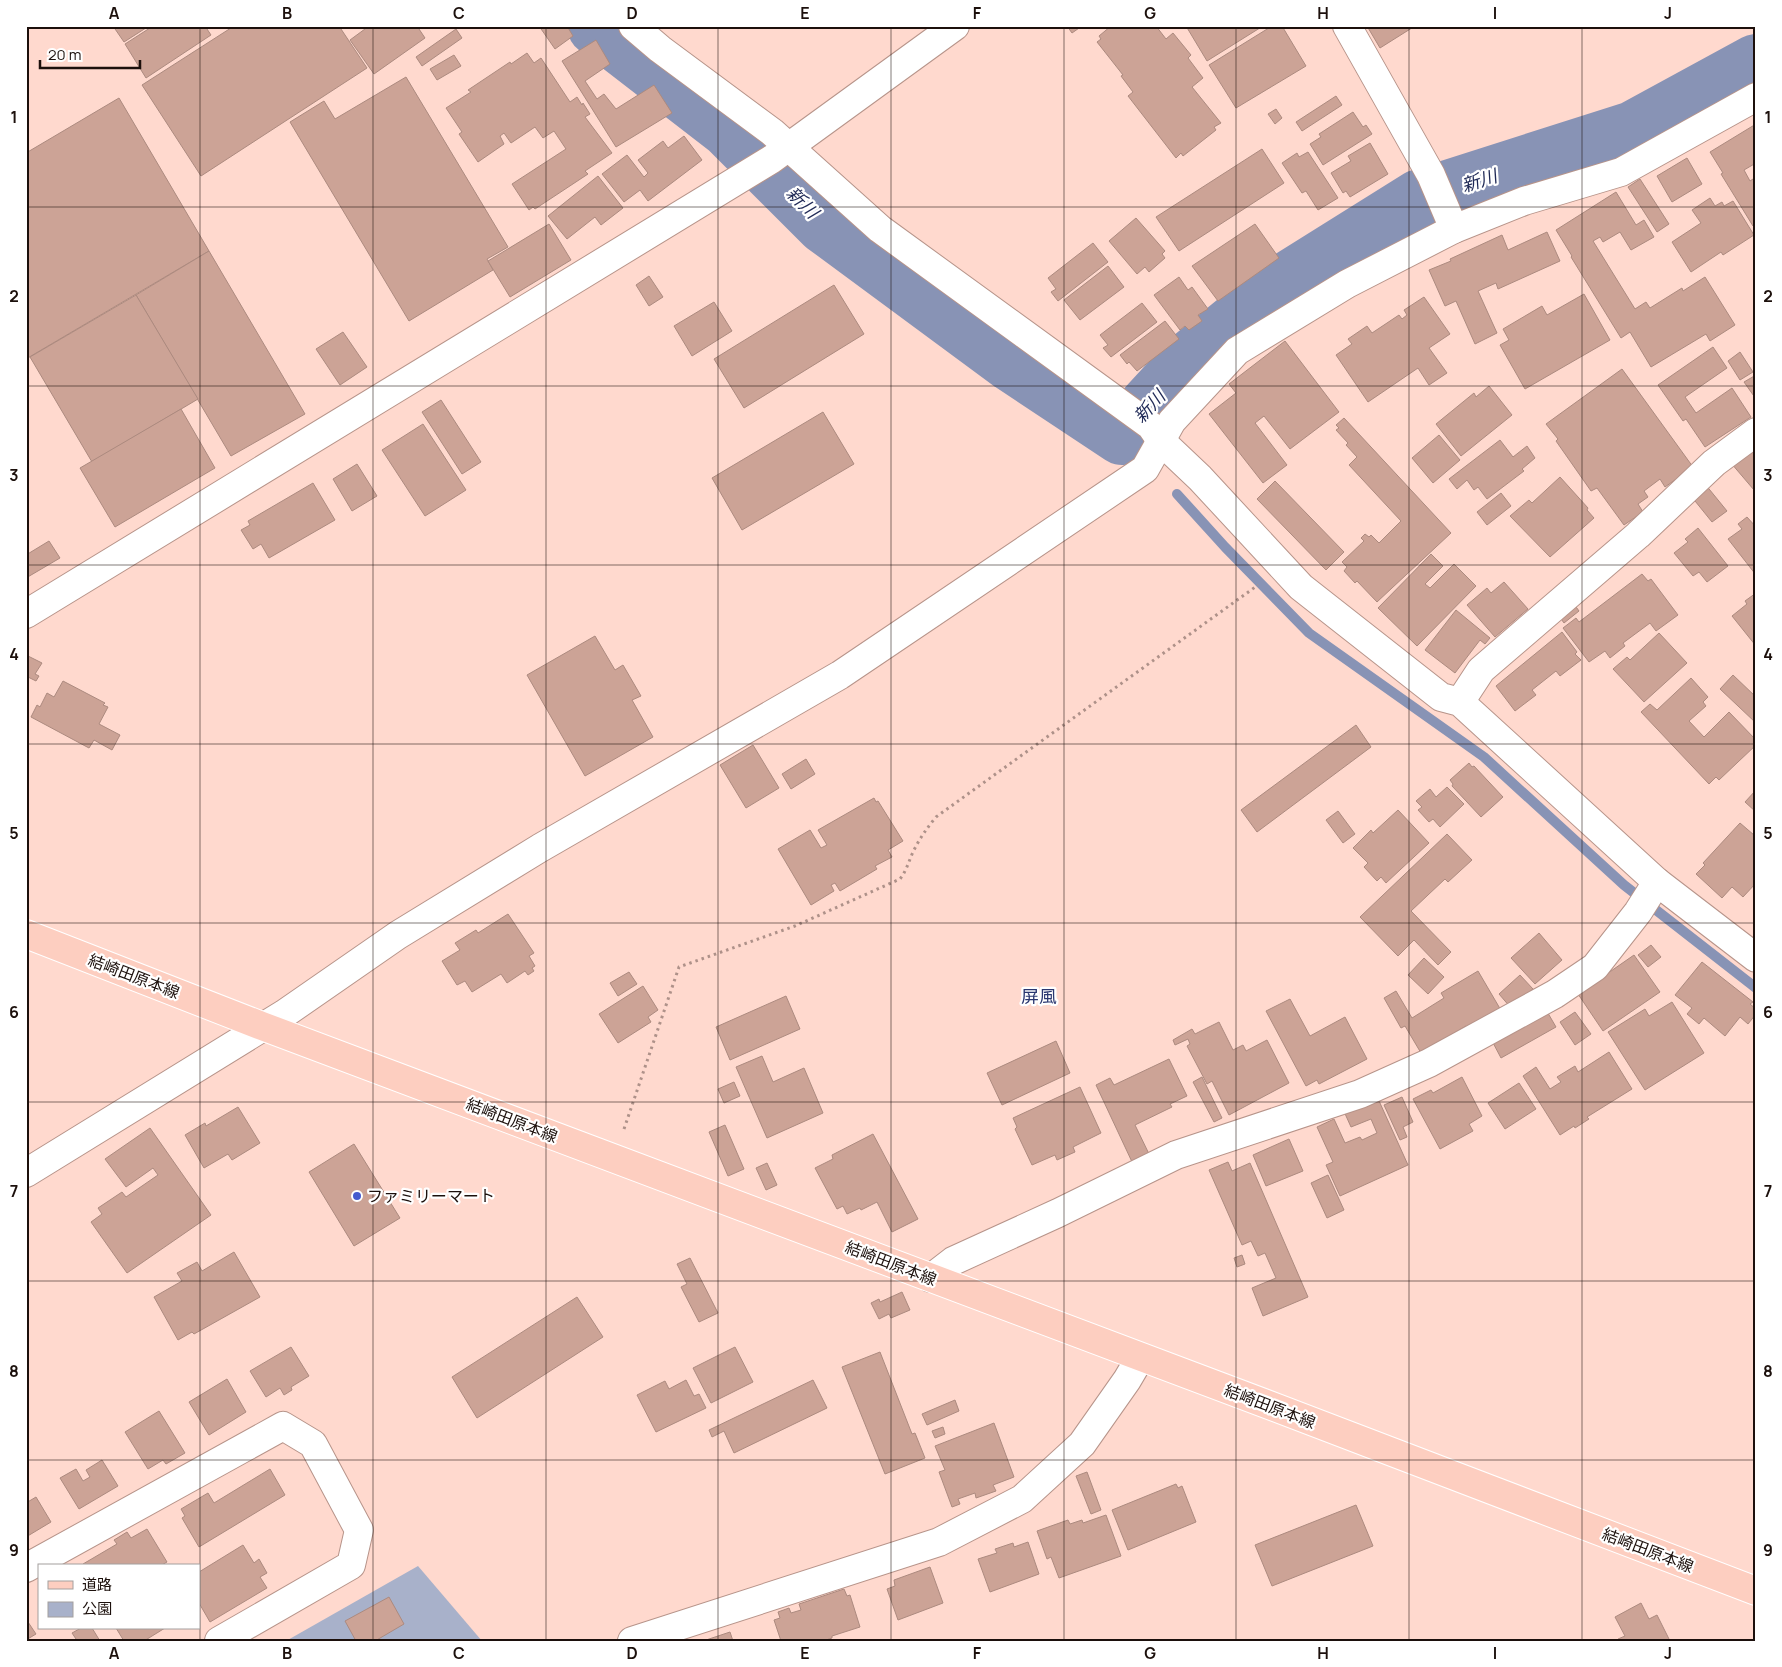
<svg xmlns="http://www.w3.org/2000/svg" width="1782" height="1667" font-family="Manrope,'Noto Sans JP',sans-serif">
	<rect width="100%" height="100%" fill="#ffd9ce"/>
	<path fill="#a8b1ca" d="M418,1566l64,75h-196z"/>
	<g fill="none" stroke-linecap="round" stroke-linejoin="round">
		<g stroke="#8893b5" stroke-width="10">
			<path d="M1122,435l9,10"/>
			<path d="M1177,494l48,53 84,86 175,124 140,128 132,103"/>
		</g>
		<path stroke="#8893b5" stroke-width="60" d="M597,26l132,102 96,96 187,138 110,73 69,-75 93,-76 136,-85 213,-68 123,-67"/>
	</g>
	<g fill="#cca396" stroke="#ac8a7f">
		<path d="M113,26h36l-25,16z"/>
		<path d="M153,26h52l6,9 -65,43 -21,-34z"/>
		<path d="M234,26h105l28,42 -166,108 -59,-91z"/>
		<path d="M369,26h48l8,12 -51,36 -24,-34z"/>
		<path d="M539,26h28l6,10 -18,13z"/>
		<path d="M1067,26h15l-10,7z"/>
		<path d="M1111,26h45l10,13 7,-6 18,22 -3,3 15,20 -11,9 29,36 -7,4 2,3 -33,26 -2,-3 -5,5 -48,-62 5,-4 -12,-16 2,-1 -26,-33 4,-3 -2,-3z"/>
		<path d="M1186,26h77l-56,35z"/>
		<path d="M1272,26h10l24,40 -70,42 -27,-43z"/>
		<path d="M1367,26h48l-35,22z"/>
		<path d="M456,29l6,9 -40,28 -6,-9z"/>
		<path d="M596,40l14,24 -25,17 12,18 7,-5 12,15 38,-24 18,28 -56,34 -54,-86z"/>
		<path d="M527,53l7,10 7,-5 29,44 7,-5 5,8 1,-2 7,11 -5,3 27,36 -27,18 3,3 -53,35 -2,-2 -4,3 -17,-26 54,-35 -12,-18 -11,7 -8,-11 -24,16 -7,-10 -4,3 4,8 -26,18 -19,-28 3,-2 -16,-24 25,-16 -3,-2 42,-28 1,2z"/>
		<path d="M454,55l7,11 -24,14 -7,-11z"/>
		<path d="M406,77l102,170 -21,12 6,11 -84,51 -119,-199 34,-21 11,18z"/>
		<path d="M1336,96l6,9 -40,26 -6,-9z"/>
		<path d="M119,98l90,153 -183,108v-206z"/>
		<path d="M1276,109l6,9 -7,6 -7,-10z"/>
		<path d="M1353,112l10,15 3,-2 6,9 -49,31 -13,-21 11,-7 -2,-3z"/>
		<path d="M1756,124v39l-12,7 6,11 6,-4v48l-1,-1 -2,2 -32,-52 2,-1 -13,-21z"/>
		<path d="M684,136l18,24 -54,41 -8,-11 -16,12 -22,-28 25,-19 17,22 4,-4 -10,-13 25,-19 5,7z"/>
		<path d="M1370,143l18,31 -38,23 -4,-6 -3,2 -12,-20 20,-12 -3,-5z"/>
		<path d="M1262,149l22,34 -105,68 -23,-34z"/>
		<path d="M1308,152l30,46 -20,12 -12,-19 -4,2 -20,-30 15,-10 2,4z"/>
		<path d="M1687,158l15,26 -30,18 -15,-26z"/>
		<path d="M598,176l25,32 -22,17 -6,-8 -28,22 -19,-23z"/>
		<path d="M1640,179l29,45 -12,8 -29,-45z"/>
		<path d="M1616,192l20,33 8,-5 10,17 -23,13 -11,-18 -17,10 -3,-5 -7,4 42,68 11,-7 4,6 32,-20 1,3 22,-14 30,48 -25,16 -4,-7 -55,33 -21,-35 -9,6 -50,-81 1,-1 -16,-26z"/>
		<path d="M1710,198l5,8 7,-4 2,4 9,-5 21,34 -31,20 -2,-3 -30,20 -19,-30 29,-19 -9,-13z"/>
		<path d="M1136,218l29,33 -3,3 3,4 -16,14 -4,-5 -8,7 -28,-33z"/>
		<path d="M549,224l22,36 -61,37 -22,-36z"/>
		<path d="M1255,224l24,34 -61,43 -26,-35z"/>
		<path d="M1547,232l13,29 -62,28 -2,-6 -18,8 19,42 -22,11 -19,-43 -11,5 -16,-36 22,-9 -1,-2 52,-24 6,15z"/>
		<path d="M1093,243l15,19 -50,39 -7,-9 5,-3 -8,-11z"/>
		<path d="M209,251l96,163 -74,42 -95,-161z"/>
		<path d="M1108,266l16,21 -44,33 -16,-20z"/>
		<path d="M649,276l14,21 -14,9 -13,-21z"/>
		<path d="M1179,277l9,13 4,-3 16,22 -10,6 4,6 -13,9 -4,-4 -5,4 -26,-35z"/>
		<path d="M834,285l30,49 -120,74 -30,-49z"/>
		<path d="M1584,294l26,46 -85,49 -25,-44 9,-5 -6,-11 39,-23 5,9z"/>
		<path d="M136,295l62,104 -106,63 -62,-105z"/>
		<path d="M1424,297l26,37 -21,14 18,25 -18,12 -11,-17 -50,34 -32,-47 16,-11 -4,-5 19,-13 5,7 27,-18 3,4 5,-4 -3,-5z"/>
		<path d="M714,302l18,29 -40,25 -18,-30z"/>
		<path d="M1142,303l15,19 -46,35 -8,-9 5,-3 -8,-10z"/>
		<path d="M1165,321l14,18 -42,32 -8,-9 -2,2 -7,-9z"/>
		<path d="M343,332l24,35 -27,18 -24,-36z"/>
		<path d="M1285,341l54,71 -49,37 -26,-33 -9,7 32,42 -24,18 -54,-69 27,-21 -7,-9z"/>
		<path d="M1713,347l14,21 -42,29 11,16 36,-25 19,29 -46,30 -19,-28 -3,2 -25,-36z"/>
		<path d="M1740,352l13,20 -13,8 -12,-19z"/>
		<path d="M1622,369l71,98 -28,20 -5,-8 -16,12 4,6 -10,7 5,8 -19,13 -27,-37 -6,3 -35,-50 2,-2 -12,-15z"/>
		<path d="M1756,375v24l-12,-17z"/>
		<path d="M1489,386l23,29 -51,41 -25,-32 38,-31 2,4z"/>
		<path d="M441,400l40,62 -19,12 -40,-62z"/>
		<path d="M181,409l34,59 -100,59 -35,-59z"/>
		<path d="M823,412l31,52 -112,66 -30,-52z"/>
		<path d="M1344,418l107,115 -74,69 -20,-21 -2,2 -11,-12 3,-4 -5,-5 22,-21 -3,-3 4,-4 4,3 2,-2 8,8 22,-22 -52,-56 8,-8 -11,-12 2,-2 -12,-13 3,-2 -3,-3z"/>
		<path d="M423,424l43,66 -41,26 -43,-66z"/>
		<path d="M1439,435l21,25 -27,23 -21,-25z"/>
		<path d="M1500,440l13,17 14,-11 8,12 -13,11 2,2 -37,28 -9,-12 -4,3 -7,-10 -10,9 -8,-10z"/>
		<path d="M1750,447l6,6v37h-2l-23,-27z"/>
		<path d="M357,464l20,32 -25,15 -19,-32z"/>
		<path d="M1560,477l28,31 -1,2 7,8 -44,39 -40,-41 19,-16 3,3z"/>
		<path d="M1275,481l69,71 -18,18 -69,-71z"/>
		<path d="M313,483l22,37 -66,38 -8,-14 -8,5 -12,-19 9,-5 -2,-4z"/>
		<path d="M1705,484l22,27 -15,11 -21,-26z"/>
		<path d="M1501,493l10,13 -24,19 -10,-13z"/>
		<path d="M1747,517l9,10v48l-28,-36 14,-10 -4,-5z"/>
		<path d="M1698,528l30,38 -21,16 -8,-10 -6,4 -19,-23 14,-11 -3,-3z"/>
		<path d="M49,541l11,17 -34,20v-23z"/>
		<path d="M1431,554l12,12 -18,18 5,4 24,-24 22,22 -59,60 -39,-38z"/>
		<path d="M1642,574l6,7 3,-2 27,36 -22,16 -6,-8 -27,20 2,3 -15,12 -5,-7 -16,11 -26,-34 13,-10 3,4z"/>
		<path d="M1504,582l24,27 -33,28 -28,-32 20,-17 4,5z"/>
		<path d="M1756,593v53l-24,-30 15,-12 -2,-3z"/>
		<path d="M1574,604l5,7 -15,12 -5,-7z"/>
		<path d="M1456,610l34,28 -5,6 -5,-4 -25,33 -30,-23z"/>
		<path d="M1562,632l15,20 -2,2 6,6 -21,16 -4,-5 -24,19 4,5 -21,16 -19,-25z"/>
		<path d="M1659,633l28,30 -43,39 -31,-33 14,-12 3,3z"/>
		<path d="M595,636l20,34 8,-5 18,31 -9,4 21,37 -68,39 -58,-101z"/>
		<path d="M26,655l16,8 -7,11 4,2 -3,5 -10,-5z"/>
		<path d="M1733,675l23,22v26l-36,-34z"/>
		<path d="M1691,678l17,19 -5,5 3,4 -17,15 15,16 25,-25 27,28v5l-37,35 -3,-3 -7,7 -68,-72 9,-8 7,6z"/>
		<path d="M63,681l42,22 -2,2 5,2 -9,17 21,11 -8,15 -18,-10 -5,8 -58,-31 6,-12 3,2 7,-14 7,4z"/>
		<path d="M1356,725l15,22 -114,85 -16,-22z"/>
		<path d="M753,745l26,43 -33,20 -26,-43z"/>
		<path d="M806,759l9,15 -24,15 -9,-15z"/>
		<path d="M1469,763l3,4 2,-1 29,31 -22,20 -29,-31 1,-2 -3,-4z"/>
		<path d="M1447,787l17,17 -24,23 -7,-8 -4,3 -11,-12 4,-3 -6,-6 14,-12 6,8z"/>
		<path d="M1756,790v22l-11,-10z"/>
		<path d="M874,798l2,4 2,-1 25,40 -15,9 4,7 -17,9 2,3 -37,22 -5,-8 -4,2 3,6 -23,14 -33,-56 32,-19 11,18 6,-3 -9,-15z"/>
		<path d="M1398,810l31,33 -43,40 -5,-6 -4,4 -13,-14 4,-4 -15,-15 18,-18 2,3z"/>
		<path d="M1338,811l17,23 -12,9 -17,-23z"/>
		<path d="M1740,823l14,12 2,-2v50l-13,14 -11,-10 -10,11 -26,-24 9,-9 -2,-2z"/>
		<path d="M1447,834l25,26 -24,22 -3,-3 -34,32 40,41 -13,13 -24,-25 -16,16 -38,-39z"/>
		<path d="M508,914l26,39 -5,3 6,10 -3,2 2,3 -6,4 -3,-4 -18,12 -6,-9 -29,18 -7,-11 -8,4 -15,-24 18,-11 -5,-7 21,-13 2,3z"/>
		<path d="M1539,933l23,27 -27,24 -24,-26z"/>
		<path d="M1651,945l10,12 -13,10 -10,-12z"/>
		<path d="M1634,955l26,37 -57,39 -25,-37z"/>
		<path d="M1424,958l20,19 -16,17 -20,-19z"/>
		<path d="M1702,962l51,40 -3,2 6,5v5l-8,10 -8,-7 -15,19 -21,-18 -5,6 -12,-10 5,-6 -17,-13z"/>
		<path d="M1478,971l24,41 -32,19 -4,-5 -45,27 -16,-27 -4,2 -17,-30 12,-7 16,27 32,-20 -3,-5z"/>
		<path d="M629,972l8,12 -19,12 -8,-13z"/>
		<path d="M1520,975l13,14 -22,19 -12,-14z"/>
		<path d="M643,986l15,24 -10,7 3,5 -33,21 -19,-29z"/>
		<path d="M786,996l14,33 -70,31 -14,-33z"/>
		<path d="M1290,999l20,37 35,-19 22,42 -48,25 -2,-4 -11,6 -40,-75z"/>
		<path d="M1672,1002l32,51 -59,37 -37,-58 37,-23 4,7z"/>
		<path d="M1545,1008l11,19 -55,31 -10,-19z"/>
		<path d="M1575,1012l16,22 -16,11 -15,-23z"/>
		<path d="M1219,1022l14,28 10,-5 3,6 21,-11 22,43 -60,32 -17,-34 -5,3 -20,-38 3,-2 -2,-5 -13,6 -2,-5 19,-11 3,5z"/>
		<path d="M1056,1041l14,32 -68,32 -15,-32z"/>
		<path d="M1609,1052l23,37 -45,28 2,2 -14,9 -1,-2 -14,9 -37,-59 13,-9 14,22 11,-7 -4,-5 18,-11 3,6z"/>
		<path d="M762,1056l11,26 31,-14 19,45 -56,25 -31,-71z"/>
		<path d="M1169,1059l18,37 -17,8 2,3 -37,18 15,31 -17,8 -37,-79 14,-7 4,7z"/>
		<path d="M1202,1077l20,41 -8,4 -21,-40z"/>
		<path d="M1462,1077l20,39 -13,8 4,7 -33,18 -27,-50 18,-9 2,3z"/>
		<path d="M734,1082l6,14 -16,7 -6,-14z"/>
		<path d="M1519,1083l17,26 -31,20 -17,-26z"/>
		<path d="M1080,1087l21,46 -28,14 2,5 -18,8 -2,-5 -23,10 -17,-36 2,-2 -4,-9z"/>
		<path d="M1375,1092l33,73 -68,31 -14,-31 7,-3 -16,-35 17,-8 11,24 15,-6 2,3 15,-7 -6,-14 -20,8 -9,-20z"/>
		<path d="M1402,1097l11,25 -10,5 4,10 -7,3 -16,-35z"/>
		<path d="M238,1107l22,36 -28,17 -4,-6 -24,14 -19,-33 20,-12 1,3z"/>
		<path d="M725,1125l19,44 -16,7 -19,-44z"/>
		<path d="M150,1128l61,87 -84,58 -36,-51 11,-8 -4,-6 24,-16 4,5 32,-22 -5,-7 -27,19 -21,-28z"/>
		<path d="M873,1134l45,85 -26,13 -15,-30 -16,8 -1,-2 -13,6 -4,-8 -6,3 -22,-41 18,-9 -1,-4z"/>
		<path d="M1289,1139l14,32 -37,15 -13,-31z"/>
		<path d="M354,1144l46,74 -46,28 -45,-74z"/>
		<path d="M1228,1162l4,9 18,-8 58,134 -45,19 -11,-28 24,-10 -11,-25 -7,3 -7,-15 -9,4 -33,-75z"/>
		<path d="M767,1163l10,22 -11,5 -10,-22z"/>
		<path d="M1328,1175l16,35 -17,8 -16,-35z"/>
		<path d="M234,1252l26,45 -66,37 -2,-2 -14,8 -24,-43 28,-16 -5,-8 20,-11 5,9z"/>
		<path d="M1242,1255l3,9 -8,3 -3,-9z"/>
		<path d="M690,1258l28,55 -19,9 -18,-35 6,-3 -10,-20z"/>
		<path d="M902,1292l8,18 -19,8 -2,-4 -10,5 -8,-16 8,-4 1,3z"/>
		<path d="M577,1297l26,40 -126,81 -25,-41z"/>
		<path d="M291,1347l18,29 -18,11 1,3 -8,5 -4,-7 -14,9 -16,-26z"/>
		<path d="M735,1347l18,35 -42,21 -18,-35z"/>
		<path d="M880,1352l32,82 3,-1 10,25 -40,16 -43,-107z"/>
		<path d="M227,1379l19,33 -37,23 -20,-33z"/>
		<path d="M686,1380l8,16 5,-2 7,14 -50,24 -19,-37 28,-14 4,8z"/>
		<path d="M813,1380l14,28 -93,45 -10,-22 -12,6 -3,-7z"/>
		<path d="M955,1400l4,11 -32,14 -5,-11z"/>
		<path d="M159,1411l26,42 -19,11 -3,-4 -15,9 -23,-37z"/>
		<path d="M994,1423l20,54 -21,8 3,6 -20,7 -1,-5 -17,6 2,5 -8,3 -13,-35 6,-2 -10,-24z"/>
		<path d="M943,1427l2,7 -10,4 -3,-7z"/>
		<path d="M102,1460l16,26 -39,23 -19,-31 16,-9 7,12 7,-4 -4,-7z"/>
		<path d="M270,1469l15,26 -86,52 -17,-29 3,-2 -4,-7 27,-16 6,10z"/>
		<path d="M1087,1472l14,38 -10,4 -15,-38z"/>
		<path d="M1176,1484l2,4 4,-2 14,36 -68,28 -16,-40z"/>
		<path d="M36,1497l15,25 -25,15v-34z"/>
		<path d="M1356,1505l17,41 -101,40 -17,-41z"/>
		<path d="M1106,1515l15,41 -62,22 -8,-21 -4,2 -10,-28 31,-11 2,4 12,-4 1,3z"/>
		<path d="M147,1529l20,33 -7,4h-76l-1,-2 34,-20 -3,-4 13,-8 4,6z"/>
		<path d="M1028,1542l11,32 -49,18 -12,-33 19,-6 -2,-4 18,-6 1,4z"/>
		<path d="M243,1545l11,18 5,-4 8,14 -7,4 7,11 -57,34 -11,-19v-31z"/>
		<path d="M930,1567l13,36 -45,17 -11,-31 8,-3 -1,-6z"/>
		<path d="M844,1589l3,7 3,-1 10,32 -28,9v2l-9,3h-42l-7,-21 6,-2 -2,-6 11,-4 2,5 10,-3 -2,-6z"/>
		<path d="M389,1597l15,27 -29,17h-19l-11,-20z"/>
		<path d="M1641,1603l8,16 8,-4 13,26h-51l-1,-2 7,-3 -10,-19z"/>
		<path d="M26,1619l10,15 -10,6z"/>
		<path d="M81,1628h11l8,13h-27l3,-2 -4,-6z"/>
		<path d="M116,1628h49l-21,13h-20z"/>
		<path d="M730,1632l3,9h-30z"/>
	</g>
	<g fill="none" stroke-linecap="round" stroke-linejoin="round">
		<g stroke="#b7948a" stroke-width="30">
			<g id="minor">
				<path d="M633,26l27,23 112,83 108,97 271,197 11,16 38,36 101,109 140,110 19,5 197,180 99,76"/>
				<path d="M1347,26l84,149 23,54"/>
				<path d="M26,614l746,-455 183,-133"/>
				<path d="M1460,702l21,-32 157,-135 76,-72 42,-31"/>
				<path d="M26,1173l258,-159 114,-79 142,-87 300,-173 305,-206 27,-48 65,-70 110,-67 107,-55 70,-28 97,-29 135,-75"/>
				<path d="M931,1278l22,-17 105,-48 118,-58 184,-61 69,-31 126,-69 40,-27 43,-55 19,-30"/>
				<path d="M26,1568l257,-142 30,18 46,86 -8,35 -132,76"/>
				<path d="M632,1641l307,-99 83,-43 60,-55 45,-64 13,-22"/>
			</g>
		</g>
		<g stroke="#fff" stroke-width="30">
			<path id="major" d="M26,934l236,92 1015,382 479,183"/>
		</g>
		<path stroke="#ae9189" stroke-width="3" stroke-dasharray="2.5 4" stroke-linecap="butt" d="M624,1129l55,-162 116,-41 105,-47c7,-9 9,-19 14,-29 6,-12 13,-22 22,-33l322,-232"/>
		<use href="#minor" stroke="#fff" stroke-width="28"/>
		<use href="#major" stroke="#fdcec0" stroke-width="28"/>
	</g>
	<path fill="none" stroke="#1c100c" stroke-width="1" stroke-opacity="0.55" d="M200,26v1615M373,26v1615M546,26v1615M718,26v1615M891,26v1615M1064,26v1615M1236,26v1615M1409,26v1615M1582,26v1615M26,207h1730M26,386h1730M26,565h1730M26,744h1730M26,923h1730M26,1102h1730M26,1281h1730M26,1460h1730"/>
	<circle fill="#455ace" stroke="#fff" stroke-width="2" cx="357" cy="1196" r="5"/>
	<g text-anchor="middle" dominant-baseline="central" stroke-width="4.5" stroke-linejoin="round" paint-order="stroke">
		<g font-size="16" fill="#1c100c" stroke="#fff">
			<text transform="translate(134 976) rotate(21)">結崎田原本線</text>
			<text transform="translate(512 1120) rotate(21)">結崎田原本線</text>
			<text transform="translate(891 1263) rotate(21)">結崎田原本線</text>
			<text transform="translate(1270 1406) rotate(21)">結崎田原本線</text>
			<text transform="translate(1648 1550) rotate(21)">結崎田原本線</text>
		</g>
		<g font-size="16" fill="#1c100c" stroke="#fff" text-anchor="start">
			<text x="367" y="1196">ファミリーマート</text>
		</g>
		<g font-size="18" font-style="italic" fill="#1f2956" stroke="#fff">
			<text transform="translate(1479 180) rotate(-18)">新川</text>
			<text transform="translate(803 202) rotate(45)">新川</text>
			<text transform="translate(1149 406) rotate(-47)">新川</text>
		</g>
		<g font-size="18" fill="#2a3770" stroke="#fff">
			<text x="1039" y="996">屏風</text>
		</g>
	</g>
	<rect width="1782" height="1667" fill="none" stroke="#ffffff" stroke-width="55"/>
	<rect x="38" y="1564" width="162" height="65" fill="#ffffff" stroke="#a49f9e"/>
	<rect x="48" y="1581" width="25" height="8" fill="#fdcec0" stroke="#a49f9e"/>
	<text x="82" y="1590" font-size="15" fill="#1c100c">道路</text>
	<rect x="48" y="1602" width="25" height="15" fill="#a8b1ca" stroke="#a49f9e"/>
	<text x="82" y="1614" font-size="15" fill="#1c100c">公園</text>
	<path d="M40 60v8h100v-8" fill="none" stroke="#1c100c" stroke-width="2.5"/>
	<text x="48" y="60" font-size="15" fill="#1c100c" stroke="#ffffff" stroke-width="4" paint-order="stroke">20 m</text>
	<rect x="28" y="28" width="1726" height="1612" fill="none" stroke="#1c100c" stroke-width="2"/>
	<g font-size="16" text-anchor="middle" font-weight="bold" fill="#1c100c">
		<text x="114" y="19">A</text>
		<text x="287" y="19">B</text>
		<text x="459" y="19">C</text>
		<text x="632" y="19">D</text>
		<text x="805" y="19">E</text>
		<text x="977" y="19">F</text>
		<text x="1150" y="19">G</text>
		<text x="1323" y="19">H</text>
		<text x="1495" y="19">I</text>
		<text x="1668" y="19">J</text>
		<text x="14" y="123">1</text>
		<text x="1768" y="123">1</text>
		<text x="14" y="302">2</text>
		<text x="1768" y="302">2</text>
		<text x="14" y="481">3</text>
		<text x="1768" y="481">3</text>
		<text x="14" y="660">4</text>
		<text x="1768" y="660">4</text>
		<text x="14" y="839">5</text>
		<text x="1768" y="839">5</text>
		<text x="14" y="1018">6</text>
		<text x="1768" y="1018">6</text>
		<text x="14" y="1197">7</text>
		<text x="1768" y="1197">7</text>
		<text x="14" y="1377">8</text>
		<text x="1768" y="1377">8</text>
		<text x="14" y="1556">9</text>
		<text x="1768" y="1556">9</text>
		<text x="114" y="1659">A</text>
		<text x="287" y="1659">B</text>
		<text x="459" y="1659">C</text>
		<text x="632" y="1659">D</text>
		<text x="805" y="1659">E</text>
		<text x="977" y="1659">F</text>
		<text x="1150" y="1659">G</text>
		<text x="1323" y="1659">H</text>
		<text x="1495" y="1659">I</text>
		<text x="1668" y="1659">J</text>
	</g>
</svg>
